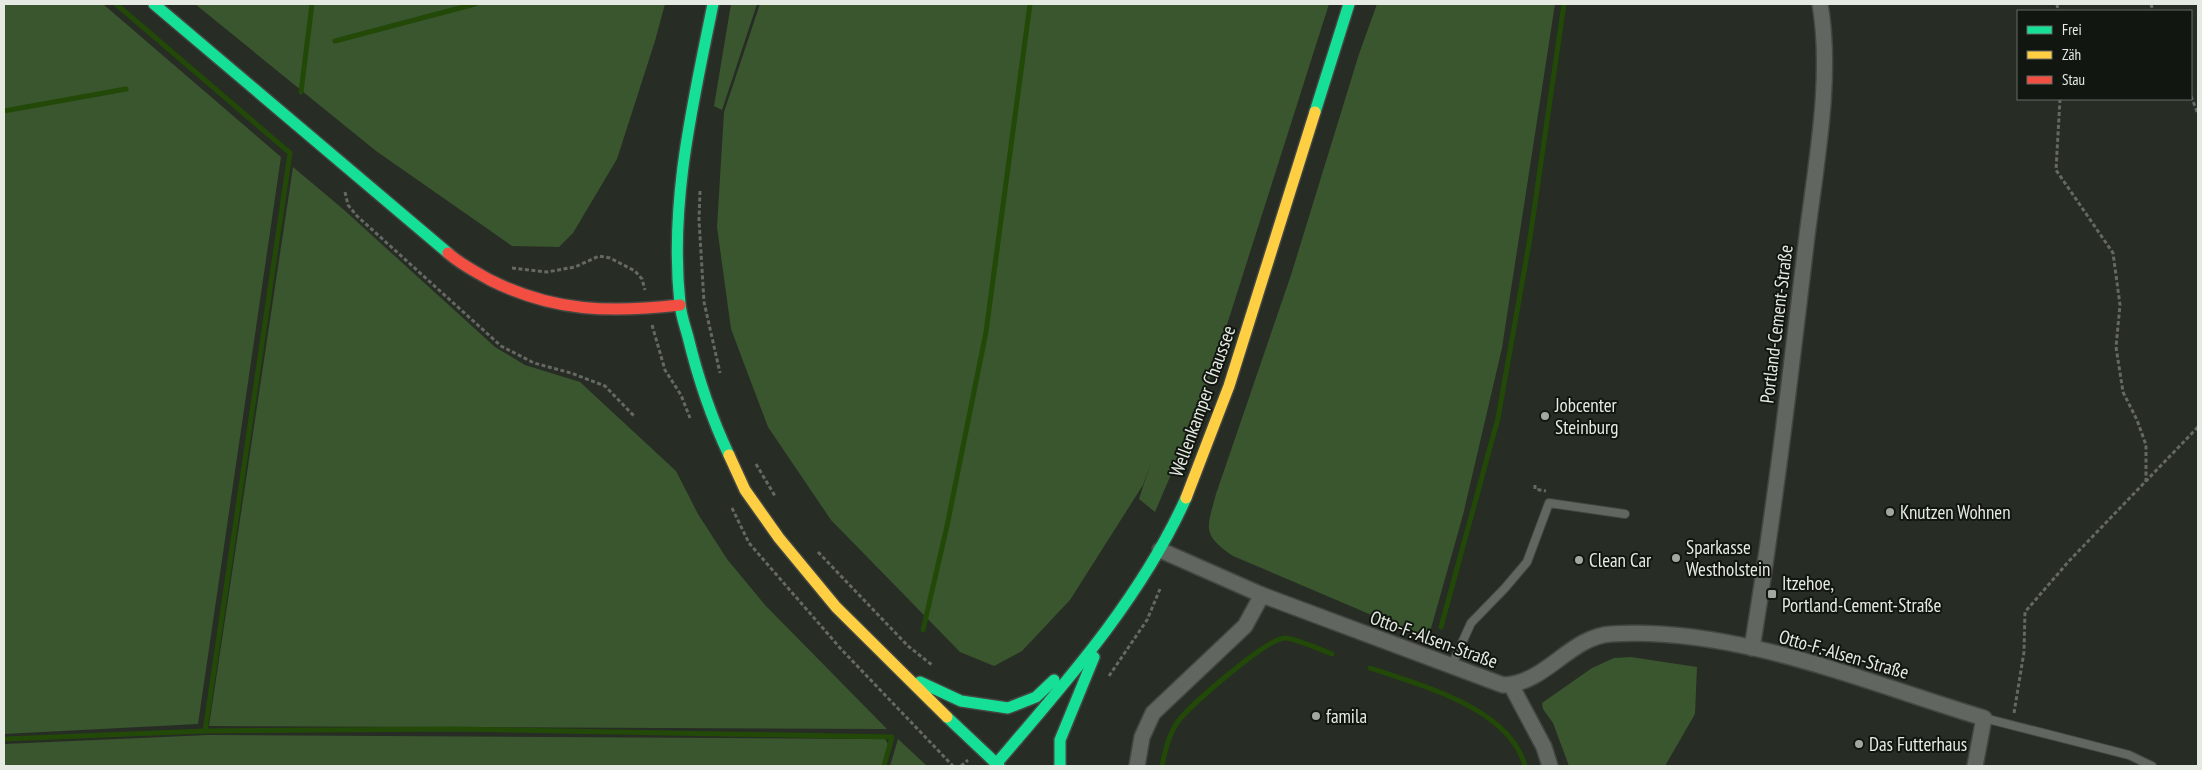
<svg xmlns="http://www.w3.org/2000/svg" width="2202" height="770" font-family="'PT Sans Narrow',sans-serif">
	<rect width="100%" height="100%" fill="#272c25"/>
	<g fill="#3a562e">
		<path d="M4,4h99l178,153 -83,567 -194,10z"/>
		<path d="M195,4h470l-10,37 -38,118 -44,74 -14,14 -47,-1 -136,-95z"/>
		<path d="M731,4h26l-35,106 -8,-4z"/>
		<path d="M760,4h569l-125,393 -49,115 -16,-13 12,-37 -8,23 -73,115 -48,51 -28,15 -34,-14 -129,-132 -63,-93 -37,-98 -14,-102 7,-115z"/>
		<path d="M1377,4h178l-53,344 -39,167 -35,124 -195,-83c-32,-22 -26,-28 -17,-62l75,-219 68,-221z"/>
		<path d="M293,167l50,42 152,138 30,18 55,17 96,89 22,43 29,45 38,46 122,124 -678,-3z"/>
		<path d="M1631,657l66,10 -2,47 -30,52h-96l-16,-43 -10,-14 -1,-6 50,-35 22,-10z"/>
		<path d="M208,735l662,4h15l3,5 -5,22h-879v-22z"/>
		<path d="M898,739l29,27h-37z"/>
	</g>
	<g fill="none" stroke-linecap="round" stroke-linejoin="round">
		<g stroke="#224908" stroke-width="5">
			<path d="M116,4l174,149 -85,578"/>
			<path d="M335,41l140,-37"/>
			<path d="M301,92l11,-88"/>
			<path d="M4,111l122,-22"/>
			<path d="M1441,627l57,-209 32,-180 34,-234"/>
			<path d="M923,630l24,-104 39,-194 44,-328"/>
			<path d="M1370,668c50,17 140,40 155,98"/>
			<path d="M4,739l201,-8 251,-2 436,8 -8,29"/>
			<path d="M1162,766c3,-15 7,-33 17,-46 13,-16 88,-82 106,-82 9,0 37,12 47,16"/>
		</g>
		<g stroke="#434741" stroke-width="10">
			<g id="lane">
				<path d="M1451,667l20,-44 34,-35 22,-26 22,-59 76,11"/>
				<path d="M1984,718l145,37 23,11"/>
			</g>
		</g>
		<g stroke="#434741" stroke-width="18">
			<g id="street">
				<path d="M1160,550l102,45 241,90c43,-1 66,-48 108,-51 125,-8 256,49 373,84l-9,48"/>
				<path d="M1752,648c22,-134 38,-269 54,-404 9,-76 27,-165 14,-240"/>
				<path d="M1511,685l33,62 6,19"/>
				<path d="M1137,766l5,-29 11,-24 92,-87 17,-31"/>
			</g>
		</g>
		<g stroke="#434741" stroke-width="14">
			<g id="fast">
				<path d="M154,4l294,249"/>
				<path d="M713,4c-20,99 -44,198 -33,300 1,11 5,22 8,33 10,41 23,80 41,118"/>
				<path d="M1315,112l34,-108"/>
				<path d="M920,682l41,19 47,7 28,-11 18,-17"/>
				<path d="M947,717l52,49"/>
				<path d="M996,764c71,-83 145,-166 190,-266"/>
				<path d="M1060,766v-26l34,-83"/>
			</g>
		</g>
		<g stroke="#434741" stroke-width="14">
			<g id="slow">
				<path d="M729,455l16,35 34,48 57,69 111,110"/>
				<path d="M1186,498l43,-112 86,-274"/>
			</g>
		</g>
		<g stroke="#434741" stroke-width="14">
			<path id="jam" d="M448,253c12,11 28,19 42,27 64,32 120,33 190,25"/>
		</g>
		<g stroke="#656863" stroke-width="3" stroke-dasharray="4 2.5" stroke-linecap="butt">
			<path d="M2057,4l1,7"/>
			<path d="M2151,4l2,7"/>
			<path d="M2191,96l7,18"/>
			<path d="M2060,99l-4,71 57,83 7,52 -4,42 7,45 14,28 9,25v37"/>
			<path d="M700,191l-1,29 5,82 16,71"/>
			<path d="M345,192l3,13 9,11 144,130 33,17 37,10 34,13 30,31"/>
			<path d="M512,268l35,4 28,-5 24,-11 11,2 25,13 7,8 3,11"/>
			<path d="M652,325l13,45 16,25 9,23"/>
			<path d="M756,464l19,32"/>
			<path d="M1535,485v4l11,2"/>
			<path d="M732,508l17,35 92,106 112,117"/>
			<path d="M818,552l90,94 24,19"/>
			<path d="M1109,676l38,-56 13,-31"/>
			<path d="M2014,713l10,-61 1,-40 44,-51 129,-134"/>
			<path d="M961,766l7,-6"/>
		</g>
		<use href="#lane" stroke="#626660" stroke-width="8"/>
		<use href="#street" stroke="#626660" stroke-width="15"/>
		<use href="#fast" stroke="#16e098" stroke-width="11"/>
		<use href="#slow" stroke="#ffcf43" stroke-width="11"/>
		<use href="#jam" stroke="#f24e42" stroke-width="11"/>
	</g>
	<g fill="#a2a8a0" stroke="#121610" stroke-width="2">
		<circle cx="1545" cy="416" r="5"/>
		<circle cx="1890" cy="512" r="5"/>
		<circle cx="1676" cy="558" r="5"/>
		<circle cx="1579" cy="560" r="5"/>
		<rect x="1767" y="589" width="10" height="10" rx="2.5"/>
		<circle cx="1316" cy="716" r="5"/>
		<circle cx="1859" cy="744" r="5"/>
	</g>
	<g text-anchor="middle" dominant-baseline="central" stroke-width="4" stroke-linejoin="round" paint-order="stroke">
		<g font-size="19" fill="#e5ebe2" stroke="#121610">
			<text transform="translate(1776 324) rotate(-83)">Portland-Cement-Straße</text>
			<text transform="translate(1202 401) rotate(-70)">Wellenkamper Chaussee</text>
			<text transform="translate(1434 639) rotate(20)">Otto-F.-Alsen-Straße</text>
			<text transform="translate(1844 654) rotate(16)">Otto-F.-Alsen-Straße</text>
		</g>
		<g font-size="19" fill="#e5ebe2" stroke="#121610" text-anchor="start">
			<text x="1555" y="405">Jobcenter<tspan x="1555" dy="22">Steinburg</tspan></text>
			<text x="1900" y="512">Knutzen Wohnen</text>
			<text x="1686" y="547">Sparkasse<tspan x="1686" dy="22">Westholstein</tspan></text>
			<text x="1589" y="560">Clean Car</text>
			<text x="1782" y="583">Itzehoe,<tspan x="1782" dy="22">Portland-Cement-Straße</tspan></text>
			<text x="1326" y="716">famila</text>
			<text x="1869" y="744">Das Futterhaus</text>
		</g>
	</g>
	<rect width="2202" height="770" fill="none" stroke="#e5ebe2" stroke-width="10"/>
	<rect x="2017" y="10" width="175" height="90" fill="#121610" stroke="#666b64"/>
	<rect x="2027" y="26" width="25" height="8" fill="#16e098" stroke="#666b64"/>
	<text x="2062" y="35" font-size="15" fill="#e5ebe2">Frei</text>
	<rect x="2027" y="51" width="25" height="8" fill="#ffcf43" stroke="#666b64"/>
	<text x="2062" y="60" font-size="15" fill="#e5ebe2">Zäh</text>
	<rect x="2027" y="76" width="25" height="8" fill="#f24e42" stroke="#666b64"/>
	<text x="2062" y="85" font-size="15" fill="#e5ebe2">Stau</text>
</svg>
